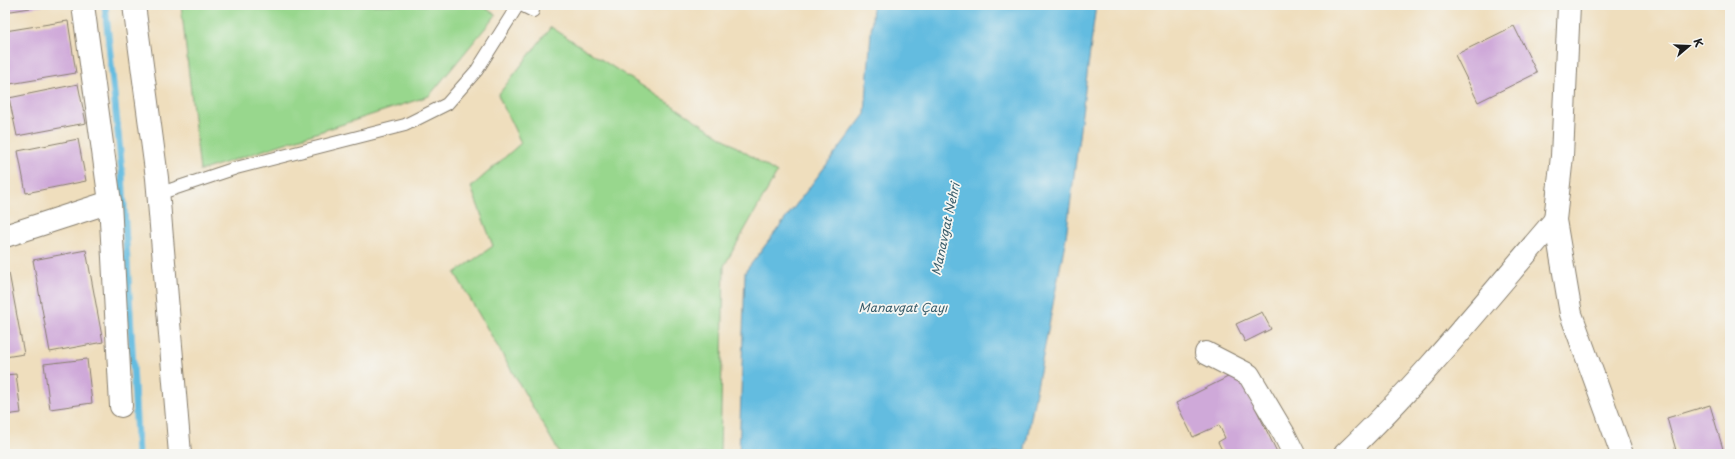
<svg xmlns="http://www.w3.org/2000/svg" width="1735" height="459" font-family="'Playpen Sans',sans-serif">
	<rect width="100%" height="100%" fill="#f6f6f2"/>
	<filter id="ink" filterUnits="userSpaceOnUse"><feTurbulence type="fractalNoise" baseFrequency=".025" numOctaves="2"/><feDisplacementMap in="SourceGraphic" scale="8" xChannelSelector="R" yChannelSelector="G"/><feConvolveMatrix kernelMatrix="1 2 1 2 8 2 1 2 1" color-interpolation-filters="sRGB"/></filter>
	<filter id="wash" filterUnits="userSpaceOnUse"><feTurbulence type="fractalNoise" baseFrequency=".012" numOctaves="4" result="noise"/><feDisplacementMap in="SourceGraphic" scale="16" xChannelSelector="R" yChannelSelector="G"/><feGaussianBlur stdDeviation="0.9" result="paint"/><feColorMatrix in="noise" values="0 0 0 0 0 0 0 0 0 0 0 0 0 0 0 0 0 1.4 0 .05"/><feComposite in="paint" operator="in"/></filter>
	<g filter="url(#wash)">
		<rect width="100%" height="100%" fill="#efdebd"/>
		<g fill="#98d78d" stroke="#5a7a54">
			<path d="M181,5h300l15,10 -67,81 -229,75z"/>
			<path d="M551,27l226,146 -53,93 -4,188h-160l-105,-181 38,-27 -22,-59 50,-44 -23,-48z"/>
		</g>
		<path fill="#63bce0" stroke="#406c7e" d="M873,5h223l-30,232 -42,217h-285l6,-182 120,-158z"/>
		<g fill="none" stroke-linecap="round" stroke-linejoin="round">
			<path stroke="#63bce0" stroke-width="7" d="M105,5l17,167 16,282"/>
		</g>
		<g id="blocks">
			<g fill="#cfa9d9">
				<path d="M5,5h38v1l-38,6z"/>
				<path d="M68,21l8,52 -66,11 -5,-32v-21z"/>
				<path d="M1514,26l23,47 -59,29 -23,-47z"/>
				<path d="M78,84l8,39 -69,13 -8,-38z"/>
				<path d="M78,139l8,42 -60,12 -8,-42z"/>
				<path d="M5,188l4,18 -4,1z"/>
				<path d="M86,250l17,92 -53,10 -17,-92z"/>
				<path d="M9,273l15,81 -19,3v-83z"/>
				<path d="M1262,312l9,17 -26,13 -9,-18z"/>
				<path d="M87,359l5,44 -42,6 -6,-45z"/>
				<path d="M1238,372l40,82h-45l-1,-2 -8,2 -6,-12 7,-4 -6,-13 -26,12 -17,-34z"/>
				<path d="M16,374l5,39 -16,2v-40z"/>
				<path d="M1710,405l13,44 -18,5h-28l-10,-36z"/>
			</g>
		</g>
	</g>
	<g filter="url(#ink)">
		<use href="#blocks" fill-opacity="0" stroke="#867d6c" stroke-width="1"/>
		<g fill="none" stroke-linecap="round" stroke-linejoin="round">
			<g stroke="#867d6c" stroke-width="14">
				<g id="lane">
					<path d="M521,5l12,6"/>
					<path d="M158,194l78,-26 169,-43 42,-21 30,-34 41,-65"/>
				</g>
			</g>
			<g stroke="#867d6c" stroke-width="24">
				<g id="street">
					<path d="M83,5l27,197 11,204"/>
					<path d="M134,5l23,173 23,276"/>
					<path d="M1569,5l-7,151 -7,64 16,94 51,140"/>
					<path d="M5,236l105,-34"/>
					<path d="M1206,353l43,22 35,59 10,20"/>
					<path d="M1345,454c76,-72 142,-155 210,-234"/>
				</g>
			</g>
			<use href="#lane" stroke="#fff" stroke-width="12"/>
			<use href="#street" stroke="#fff" stroke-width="22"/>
		</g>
	</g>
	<g text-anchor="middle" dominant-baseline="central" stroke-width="3.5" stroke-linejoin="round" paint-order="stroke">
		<g font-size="12" font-style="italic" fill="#385c6a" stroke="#f6f6f2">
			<text transform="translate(945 229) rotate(-78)">Manavgat Nehri</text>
			<text x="903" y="307">Manavgat Çayı</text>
		</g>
	</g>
	<rect width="1735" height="459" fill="none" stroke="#f6f6f2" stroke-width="20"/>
	<g transform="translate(1689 46) rotate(71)" stroke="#f6f6f2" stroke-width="3" paint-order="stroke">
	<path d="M0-3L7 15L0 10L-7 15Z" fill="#1c1c1c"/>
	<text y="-6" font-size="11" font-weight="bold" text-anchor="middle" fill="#1c1c1c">K</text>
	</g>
</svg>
